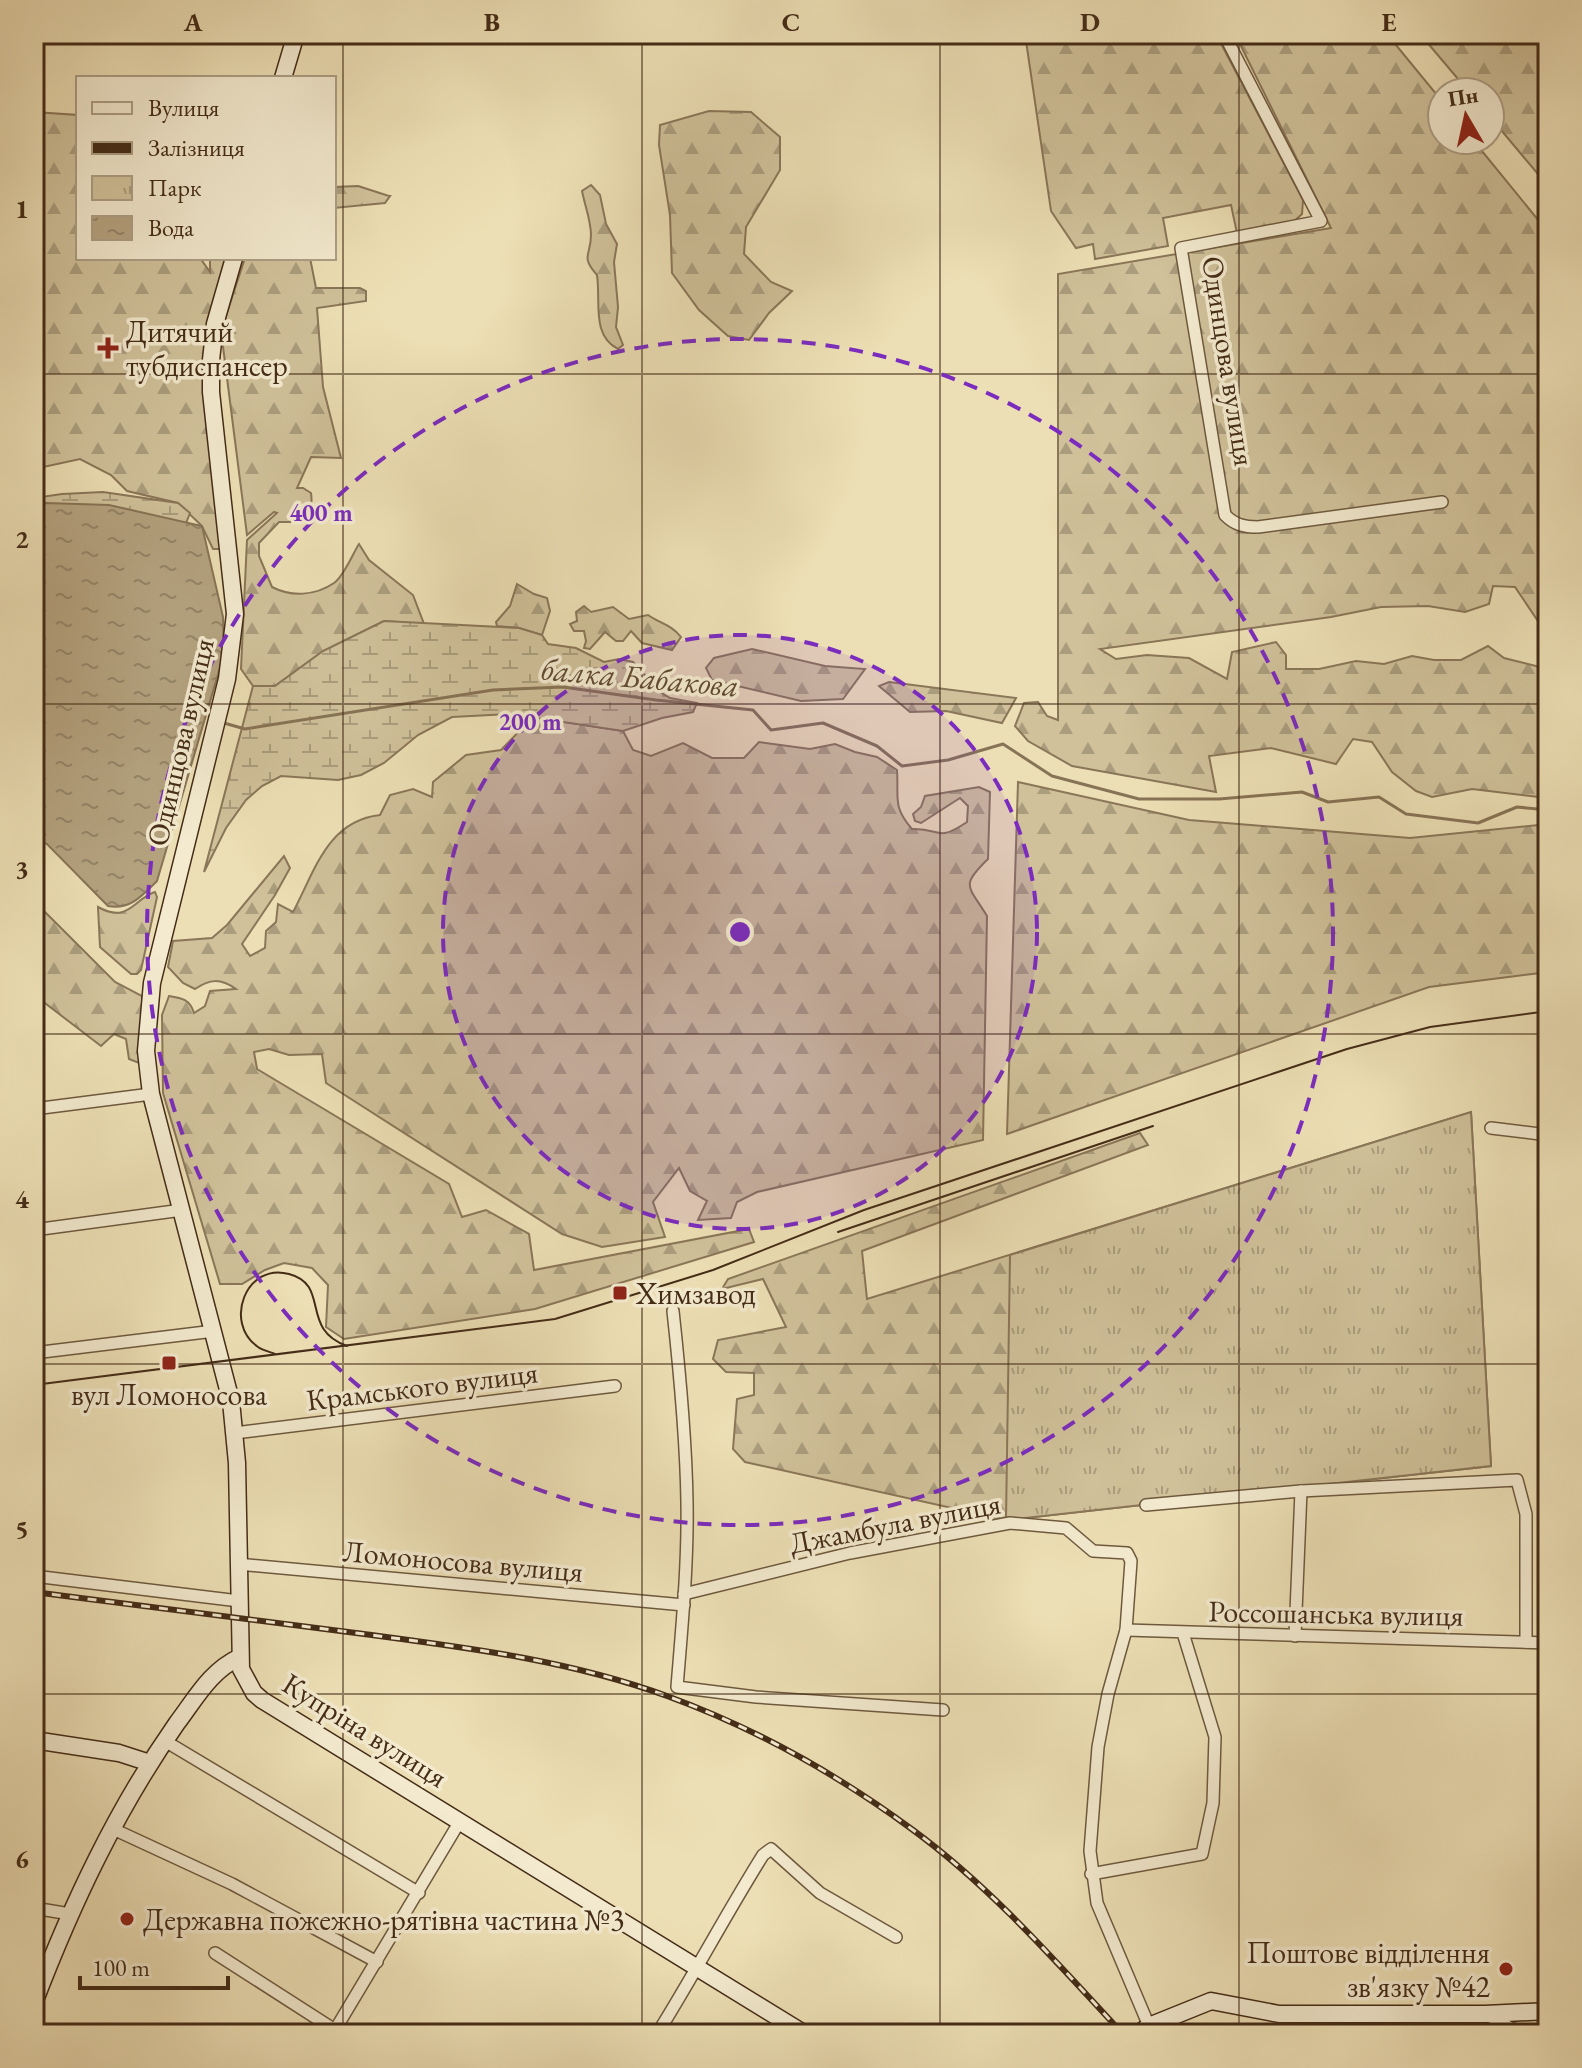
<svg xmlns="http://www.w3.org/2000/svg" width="1582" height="2068" font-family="'EB Garamond',serif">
	<defs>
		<pattern id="forest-firs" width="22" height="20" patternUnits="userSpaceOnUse" patternTransform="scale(2)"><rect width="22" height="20" fill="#d0c19a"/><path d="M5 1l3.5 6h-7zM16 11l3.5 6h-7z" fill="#aa9d7d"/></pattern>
		<pattern id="wetland-marsh" width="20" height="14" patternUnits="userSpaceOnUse" patternTransform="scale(2)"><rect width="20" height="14" fill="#d0c19a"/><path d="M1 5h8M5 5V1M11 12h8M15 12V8" fill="none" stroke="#aa9d7d"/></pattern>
		<pattern id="park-tufts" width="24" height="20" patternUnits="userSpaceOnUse" patternTransform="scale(2)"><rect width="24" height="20" fill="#d0c19a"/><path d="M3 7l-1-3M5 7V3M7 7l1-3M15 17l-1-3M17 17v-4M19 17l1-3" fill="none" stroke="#aa9d7d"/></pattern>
		<pattern id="water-ripples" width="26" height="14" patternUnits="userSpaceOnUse" patternTransform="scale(2)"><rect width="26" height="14" fill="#b4a27f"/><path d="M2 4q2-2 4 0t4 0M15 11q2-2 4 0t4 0" fill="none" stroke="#948467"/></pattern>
	</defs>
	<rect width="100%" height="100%" fill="#eddfb5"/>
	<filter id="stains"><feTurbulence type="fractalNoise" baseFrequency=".0025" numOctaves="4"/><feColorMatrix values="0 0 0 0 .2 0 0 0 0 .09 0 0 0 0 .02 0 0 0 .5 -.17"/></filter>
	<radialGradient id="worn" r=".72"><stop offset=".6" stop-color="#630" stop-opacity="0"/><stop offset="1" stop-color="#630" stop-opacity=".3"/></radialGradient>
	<g fill="url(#forest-firs)" stroke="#8a7658" stroke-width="2">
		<path d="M1025,34h191l87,166 -1,14 -10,9 -55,10 -6,-28 -68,13 5,28 -73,13 -2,-15 -17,4 -25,-37z"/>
		<path d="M1235,34h152l55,67v39h31l75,92v404l-33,-49 -22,-1 -4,18 -24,8 -37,-6 -47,1 -50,10 -231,32 16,10 31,-4 42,3 38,21 5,-27 44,-10 10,13v14h33l37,-8 28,3 28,-8 22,4h27l27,-14 16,12 44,11v129l-76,-9 -40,8 -16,-6 -24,-19 -20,-30 -19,-3 -17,25 -65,-16 -62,8 7,36 -144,-26 -44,-25 -13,-15 9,-23 14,-1 9,14 11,4v-446l273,-46z"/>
		<path d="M1420,34h128v152l-58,-69v-25h-21z"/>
		<path d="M709,111l42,1 29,25v33l-34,57 -2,27 27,28 21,9 -23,22 -20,27 -21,-4 -29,-26 -27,-37 -2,-58 -11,-70 1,-20z"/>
		<path d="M34,112l44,3v143h122l10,14v-14h18l-22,70 10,165 9,56h-12l-11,-23 -24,-23 -51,-12 -16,-16 -31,-16 -46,10z"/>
		<path d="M591,185l9,10 6,29 11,20 -3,18 4,45 -2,20 7,18 -5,4c-27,-14 -17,-47 -21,-74 -17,-19 -6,-19 -6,-40 0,-14 -6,-29 -9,-44z"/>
		<path d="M358,186l31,10h1l-5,7 -51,5v-21z"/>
		<path d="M245,258h65l6,30h44l6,3v10l-49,7 6,79 18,71 -30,-1 -14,31h6l8,5c2,14 -1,20 -12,29h-20l-20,21v13l13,31c19,10 43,9 62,-4 10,-7 18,-28 25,-39l10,16 44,35 11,29 -40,-3 -61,30 -48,35h-22l-12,-17 6,-129 30,-27 -3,-1 -27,23 -26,-204z"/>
		<path d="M517,584l17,10 13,4 3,13 -8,24 -23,-7 -22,-2 -1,-4 14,-16z"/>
		<path d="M584,606l7,6 22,-5 16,12 19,-4c11,8 24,10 33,22l-9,13 -30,-7 -11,-12 -8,10h-7l-11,-9 -15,17 -6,-1 2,-7 -2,-10h-10l-4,-7 7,-3 -1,-9z"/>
		<path d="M752,649l73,17 40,3 -22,30 -42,2 -89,-21 -6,-12 8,-10z"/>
		<path d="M889,682l127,16 -14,25 -56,-12 -36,1 -31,-26z"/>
		<path d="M533,717l90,14 10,19 18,6 32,-13 29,15h32l15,-16 51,7 25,-5 20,8 22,5 20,13c2,28 -5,36 15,59 30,-1 24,14 55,-7l1,-16 -8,-8 -39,25 -6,-2 -2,-7 8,-7 4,-11 54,-9 11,5 -2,67c-28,27 -20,26 -1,57l-4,224 -226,52 -20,10 -6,16 -33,2 9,-19 -17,-10 -11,-23 -26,34 12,35 -63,10 -40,-13 -236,-151 -4,-29 -33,1 -20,-6 -15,3 3,17 192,115 13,33 24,-7 43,24 5,36 215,-41 5,13 -219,67 -191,30 -18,-12 2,-42 -16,-17 -28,-5 -19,7 -23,14h-22l-57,-191 -1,-78 7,-19c14,2 21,4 25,17l11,-7 5,-15 26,-2c-16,-11 -26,-10 -41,0l-12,-6 -15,-16 5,-26 39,-3 15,-13 57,-69 6,12 -15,27 -33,49 8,12 15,-8 1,-17 10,-9 2,-18 15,8c22,-41 34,-91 87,-97l10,-20 23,-6 19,8 1,-15 33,-27 35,-5z"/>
		<path d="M1018,782l171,38 221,18 138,-14v148l-119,15 -422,147z"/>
		<path d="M155,892l2,5 -16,73 -4,4h-6l-31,-27 -2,-40c31,17 35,-8 57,-15z"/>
		<path d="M34,901l81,81 27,14v68l-13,-5 -3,-20 -12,-5 -13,12 -64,-49h-3z"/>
		<path d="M1471,1112l20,354 -485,54 -261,-58 -12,-13 4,-50 17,-4v-22l-28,-1 -13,-13 5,-19 68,-13 -23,-48 -41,10 6,-10 412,-146 8,12 -286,106 5,48z"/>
	</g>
	<g fill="url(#wetland-marsh)" stroke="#8a7658" stroke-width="2">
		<path d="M103,492l75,11 12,10 -4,10 -152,-1v-24l28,-4z"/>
		<path d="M384,621l135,7 23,7 6,9 28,4 28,14 15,-3 14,3 27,30 10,6 27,5 -4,9 -31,6 -39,13 -113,-17 -58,3 -34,18 -34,28 -23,12 -23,5 -57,-4 -19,10 -16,14 -20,28 -22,44 49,-186h22l48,-35z"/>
	</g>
	<path fill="url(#park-tufts)" stroke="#8a7658" stroke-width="2" d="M1471,1112l20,354 -485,54 4,-265z"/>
	<path fill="url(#water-ripples)" stroke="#877355" stroke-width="2" d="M46,503l63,2 93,21 21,91 1,37 -67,227c-15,15 -27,29 -49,25l-61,-62 -13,-6v-333z"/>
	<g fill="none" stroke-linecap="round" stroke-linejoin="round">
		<path stroke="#877355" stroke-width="3" d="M224,723l21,6 248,-39 70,-3 93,13 97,10 18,20 52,-7 54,23 25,20 46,-6 55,-16 49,32 87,23h80l83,-7 26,10 51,-5 27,17 72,9 39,-16 31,3"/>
		<g stroke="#6e593e" stroke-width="14">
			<g id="street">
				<path d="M1224,34l97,187 -140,27 44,267c10,10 19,12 33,12l184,-25"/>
				<path d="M34,1109l117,-15"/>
				<path d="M1491,1128l57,7"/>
				<path d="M34,1230l148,-20"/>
				<path d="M673,1311c7,64 13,127 14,191 1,62 -5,124 -10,185l79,10 187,13"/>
				<path d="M34,1353l180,-22"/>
				<path d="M235,1433l380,-47"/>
				<path d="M1146,1505l155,-14 216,-11 9,34v128"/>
				<path d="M238,1564l446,41"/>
				<path d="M34,1576l205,25"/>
				<path d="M684,1594l166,-41 160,-30 56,5 27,23 34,2 4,8 -5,69 -18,64 -10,53 -8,104 7,52 52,123"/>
				<path d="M1126,1630l422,13"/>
				<path d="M1295,1636l6,-145"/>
				<path d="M165,1741l254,152"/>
				<path d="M111,1828l121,56 145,78"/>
				<path d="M1091,1874l111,-20 11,-51 2,-66 -32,-104"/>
				<path d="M34,1908l36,6"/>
				<path d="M215,1953l126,81"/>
				<path d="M1487,2015l35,19"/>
				<path d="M335,2030l125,-209"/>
				<path d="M657,2034c37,-59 69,-120 106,-179l8,-6 49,44 76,44"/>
			</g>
		</g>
		<g stroke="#442c17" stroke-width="19">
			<g id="secondary">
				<path d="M283,78l13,-44"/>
				<path d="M234,258l-19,66 -4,36v32l24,222 -8,65 -75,304 -6,68 5,43 80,307 6,62 4,206 13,24 8,7 543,334"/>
				<path d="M34,1740l85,13 31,10"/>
				<path d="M34,2003c38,-99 82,-193 143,-280 19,-25 33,-52 63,-66"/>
				<path d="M1138,2034l11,-8 62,-25 68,13h206l63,-3"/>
			</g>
		</g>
		<use href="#street" stroke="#f3eacf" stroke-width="11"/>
		<use href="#secondary" stroke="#f3eacf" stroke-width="16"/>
		<g stroke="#442c17" stroke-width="2">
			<path d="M838,1232l315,-106"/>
			<path d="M275,1354c-5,-2 -13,-4 -17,-7 -35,-24 -12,-85 31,-73 42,11 10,55 58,72"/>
			<path d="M34,1385l521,-66 158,-49 151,-60 483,-161 83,-22 118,-16"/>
		</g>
		<g stroke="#442c17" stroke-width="6">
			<path id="rail" d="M34,1592c107,14 214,27 322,41 105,14 210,26 311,63 88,32 170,78 246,134 79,58 144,133 210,204"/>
		</g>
		<use href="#rail" stroke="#f3eacf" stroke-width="3" stroke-dasharray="9" stroke-linecap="butt"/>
	</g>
	<path fill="none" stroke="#442c17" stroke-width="2" stroke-opacity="0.55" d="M343,34v2000M642,34v2000M940,34v2000M1239,34v2000M34,374h1514M34,704h1514M34,1034h1514M34,1364h1514M34,1694h1514"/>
	<circle cx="740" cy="932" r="297" fill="#7b2cbf" fill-opacity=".12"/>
	<g fill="none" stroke="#7b2cbf" stroke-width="4" stroke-dasharray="14 10">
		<circle cx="740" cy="932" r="297"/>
		<circle cx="740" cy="932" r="593"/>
	</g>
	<g fill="#8f2418" stroke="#f3eacf" stroke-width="3">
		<path d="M104 336h8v8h8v8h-8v8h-8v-8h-8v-8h8z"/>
		<rect x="612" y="1285" width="16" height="16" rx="4"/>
		<rect x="161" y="1355" width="16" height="16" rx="4"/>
		<circle cx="127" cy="1919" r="8"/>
		<circle cx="1506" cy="1969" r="8"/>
	</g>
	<g text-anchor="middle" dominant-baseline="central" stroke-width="7" stroke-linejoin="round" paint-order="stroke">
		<g font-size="30" fill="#442c17" stroke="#f3eacf" text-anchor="start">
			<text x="126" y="331">Дитячий<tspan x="126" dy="34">тубдиспансер</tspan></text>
			<text x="636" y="1293">Химзавод</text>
			<text x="169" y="1394" text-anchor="middle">вул Ломоносова</text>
			<text x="143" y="1919">Державна пожежно-рятівна частина №3</text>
			<text x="1490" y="1952" text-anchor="end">Поштове відділення<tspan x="1490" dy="34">зв'язку №42</tspan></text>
		</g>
		<g font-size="30" fill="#442c17" stroke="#f3eacf">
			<text transform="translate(1229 361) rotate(81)">Одинцова вулиця</text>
			<text transform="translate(180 742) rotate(-77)">Одинцова вулиця</text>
			<text transform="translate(422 1386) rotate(-7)">Крамського вулиця</text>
			<text transform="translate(895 1523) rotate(-11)">Джамбула вулиця</text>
			<text transform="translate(463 1561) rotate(5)">Ломоносова вулиця</text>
			<text transform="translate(1336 1613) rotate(1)">Россошанська вулиця</text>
			<text transform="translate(365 1730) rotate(32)">Купріна вулиця</text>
		</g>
		<g font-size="32" font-style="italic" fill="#604a31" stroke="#f3eacf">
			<text transform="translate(640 677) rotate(5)">балка Бабакова</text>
		</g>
	</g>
	<circle cx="740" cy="932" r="12" fill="#7b2cbf" stroke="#f3eacf" stroke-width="4"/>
	<g font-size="24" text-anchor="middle" font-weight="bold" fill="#7b2cbf" stroke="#f3eacf" stroke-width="7" stroke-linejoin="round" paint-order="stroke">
		<text x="321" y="521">400 m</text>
		<text x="530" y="730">200 m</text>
	</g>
	<rect width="1582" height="2068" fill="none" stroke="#eddfb5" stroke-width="88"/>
	<rect x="76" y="76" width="260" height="184" fill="#f3eacf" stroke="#ad9e85" stroke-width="2"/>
	<rect x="92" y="102" width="40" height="12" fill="#f3eacf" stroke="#ad9e85" stroke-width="2"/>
	<text x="148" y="116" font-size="24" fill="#442c17">Вулиця</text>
	<rect x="92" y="142" width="40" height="12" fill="#442c17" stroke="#ad9e85" stroke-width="2"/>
	<text x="148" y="156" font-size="24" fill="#442c17">Залізниця</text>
	<rect x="92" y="176" width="40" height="24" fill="url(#park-tufts)" stroke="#ad9e85" stroke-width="2"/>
	<text x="148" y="196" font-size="24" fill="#442c17">Парк</text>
	<rect x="92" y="216" width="40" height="24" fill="url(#water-ripples)" stroke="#ad9e85" stroke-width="2"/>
	<text x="148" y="236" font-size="24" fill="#442c17">Вода</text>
	<g transform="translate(1466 116) rotate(351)"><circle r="38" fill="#f3eacf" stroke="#ad9e85" stroke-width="2"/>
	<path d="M0-6L14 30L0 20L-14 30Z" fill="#8f2418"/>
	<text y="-12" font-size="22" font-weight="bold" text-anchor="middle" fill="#442c17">Пн</text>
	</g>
	<path d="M80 1976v12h148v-12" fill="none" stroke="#442c17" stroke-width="4"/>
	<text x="92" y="1976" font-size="24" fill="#442c17" stroke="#f3eacf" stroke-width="6" paint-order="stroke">100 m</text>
	<rect x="44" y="44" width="1494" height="1980" fill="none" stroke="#442c17" stroke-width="3"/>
	<g font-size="26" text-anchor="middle" font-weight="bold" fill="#442c17">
		<text x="193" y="31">A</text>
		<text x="492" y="31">B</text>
		<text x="791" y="31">C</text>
		<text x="1090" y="31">D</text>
		<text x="1389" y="31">E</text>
		<text x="22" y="218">1</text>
		<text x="22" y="548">2</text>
		<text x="22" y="878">3</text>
		<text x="22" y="1208">4</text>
		<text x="22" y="1538">5</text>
		<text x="22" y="1868">6</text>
	</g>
	<rect width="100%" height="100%" filter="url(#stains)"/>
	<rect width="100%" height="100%" fill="url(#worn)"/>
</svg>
